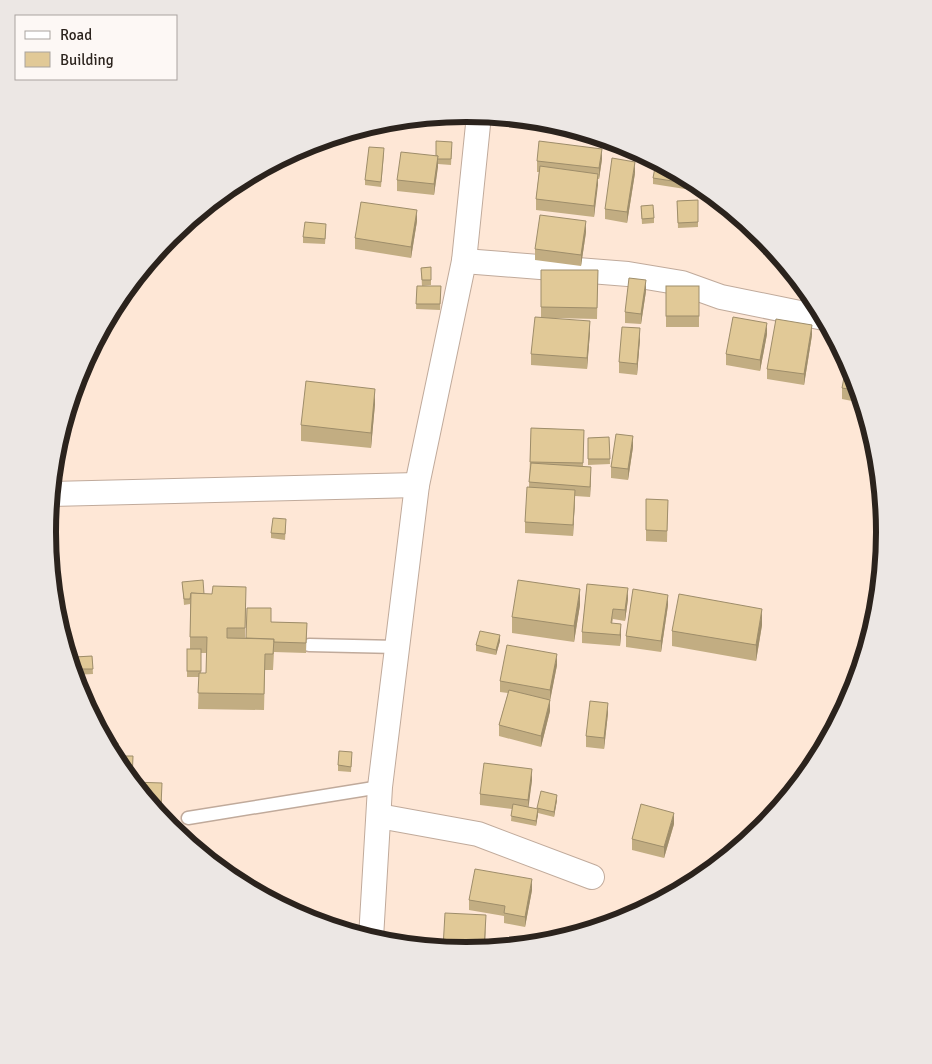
<svg xmlns="http://www.w3.org/2000/svg" width="932" height="1064" font-family="Signika,sans-serif">
	<rect width="100%" height="100%" fill="#fee7d6"/>
	<g fill="none" stroke-linecap="round" stroke-linejoin="round">
		<g stroke="#c0aa9b" stroke-width="15">
			<g id="lane">
				<path d="M309,645l88,2"/>
				<path d="M188,818l192,-31"/>
			</g>
		</g>
		<g stroke="#c0aa9b" stroke-width="26">
			<g id="street">
				<path d="M464,261l164,13 54,9 39,14 103,21"/>
				<path d="M51,494l366,-9"/>
				<path d="M379,816l99,18 114,43"/>
				<path d="M371,938l9,-151 37,-302 47,-224 15,-146"/>
			</g>
		</g>
		<use href="#lane" stroke="#fff" stroke-width="12"/>
		<use href="#street" stroke="#fff" stroke-width="24"/>
	</g>
	<g fill="#c2ad82" fill-rule="evenodd">
		<path d="M442,116l-1,9 -45,-5z"/>
		<path d="M564,127l45,13 -1,4 -44,-8z"/>
		<path d="M621,144l5,1 8,4 -13,-3z"/>
		<path d="M452,147l-1,18 -13,-1 -4,31 -37,-4v-11l39,-24z"/>
		<path d="M384,154l-3,33 -16,-2v-5z"/>
		<path d="M602,159l-3,20h-1l-4,38 -58,-7v-11l3,-27h-2v-11z"/>
		<path d="M658,162l29,16 -2,11 -32,-5v-6z"/>
		<path d="M635,173l-8,50 -22,-4v-10z"/>
		<path d="M698,200v27l-20,1 -1,-27z"/>
		<path d="M641,206l13,12v5l-12,1z"/>
		<path d="M417,221l-6,37 -56,-9v-11z"/>
		<path d="M326,230l-1,14 -22,-1v-6z"/>
		<path d="M586,232l-5,34 -46,-6v-11z"/>
		<path d="M431,267v18l-9,1 -1,-18z"/>
		<path d="M541,270h57l-1,49 -44,-1 37,14 -3,37 -56,-4v-11l10,-37z"/>
		<path d="M417,286h24l-1,24 -24,-1z"/>
		<rect x="666" y="286" width="33" height="41"/>
		<path d="M646,291l-5,33 -16,-1v-11z"/>
		<path d="M767,334l-7,37 -34,-6v-11z"/>
		<path d="M812,335l-8,50 -37,-6v-10z"/>
		<path d="M640,339l-3,36 -18,-2v-11z"/>
		<path d="M853,372l9,31 -20,-4v-11z"/>
		<path d="M375,404l-4,44 -70,-7v-16z"/>
		<path d="M531,428l53,2 -1,37 8,11 -1,19 -15,-1 -2,40 -48,-3v-11l4,-35z"/>
		<path d="M609,437l1,27 -22,1v-27z"/>
		<path d="M633,447l-5,33 -17,-2v-11z"/>
		<path d="M646,499l22,1 -1,42 -21,-1z"/>
		<path d="M286,525l-1,15 -14,-2v-5z"/>
		<path d="M182,582l22,12 42,9 -1,35 26,-16 36,1 -1,30 -32,-1 -1,18h-8l-1,40 -66,-1 1,-32h-12v-28h3v-45l-6,1zM201,653h6l-1,20h-5z"/>
		<path d="M587,584l41,15 -3,22 -12,-2 -1,5 9,11 -1,11 -38,-3v-11z"/>
		<path d="M580,605l-6,37 -62,-9v-16z"/>
		<path d="M668,605l-7,47 -35,-5v-11z"/>
		<path d="M762,625l-6,36 -84,-15v-15z"/>
		<path d="M500,641l-4,14 -20,-4v-6z"/>
		<path d="M92,656l1,18 -18,1v-18z"/>
		<path d="M557,665l-7,35v11l-9,36 -42,-11v-11l9,-32 -8,-1v-11z"/>
		<path d="M608,713l-4,36 -18,-2v-11z"/>
		<path d="M118,756l15,16v10l29,17 -1,18 -43,-53z"/>
		<path d="M352,757l-1,15 -13,-1v-6z"/>
		<path d="M532,780l-4,27 9,2v-1l20,-8 -3,17 -16,-4 -2,13 -25,-5 1,-12 -32,-4v-11z"/>
		<path d="M674,824l-10,34 -32,-8v-11z"/>
		<path d="M532,890l-7,37 -21,-4v-7l-35,-6v-10z"/>
	</g>
	<g fill="#9e8d6a">
		<path d="M602,149v10l-3,20v-11z"/>
		<path d="M438,156v11l-4,28v-11z"/>
		<path d="M635,162v11l-8,50v-11z"/>
		<path d="M598,174v11l-4,32v-11z"/>
		<path d="M417,210v11l-6,37v-11z"/>
		<path d="M586,221v11l-5,34v-11z"/>
		<path d="M646,280v11l-5,33v-10z"/>
		<path d="M590,321v11l-3,37v-11z"/>
		<path d="M767,323v11l-7,37v-11z"/>
		<path d="M812,325v10l-8,50v-11z"/>
		<path d="M640,328v11l-3,36v-11z"/>
		<path d="M375,389v15l-4,44v-15z"/>
		<path d="M633,436v11l-5,33v-11z"/>
		<path d="M591,467v11l-1,19v-10z"/>
		<path d="M575,490v11l-2,35v-11z"/>
		<path d="M628,588v11l-3,22v-11z"/>
		<path d="M580,589v16l-6,37v-16z"/>
		<path d="M668,595v10l-7,47v-11z"/>
		<path d="M762,609v16l-6,36v-16z"/>
		<path d="M621,624v11l-1,11v-11z"/>
		<path d="M500,635v6l-4,14v-5z"/>
		<path d="M557,654v11l-7,36v-11z"/>
		<path d="M550,700v11l-9,36v-11z"/>
		<path d="M608,703v10l-4,36v-11z"/>
		<path d="M532,769v11l-4,31v-11z"/>
		<path d="M557,795v5l-3,17v-5z"/>
		<path d="M538,809v6l-2,11v-5z"/>
		<path d="M674,813v11l-10,34v-11z"/>
		<path d="M532,879v11l-7,37v-10z"/>
		<path d="M486,915l-1,34h-1z"/>
	</g>
	<g fill="#e1c997" stroke="#9e8d6a">
		<path d="M436,141l16,1 -1,17h-14l1,-3h-2z"/>
		<path d="M539,141l63,8 -3,19 -62,-7z"/>
		<path d="M369,147l15,1 -3,34 -16,-2z"/>
		<path d="M401,152l37,4 -4,28 -37,-4z"/>
		<path d="M612,158l23,4 -8,50 -22,-3z"/>
		<path d="M656,162l30,15 -1,6 -32,-5z"/>
		<path d="M540,166l58,8 -4,32 -58,-7z"/>
		<path d="M698,200v22l-20,1 -1,-22z"/>
		<path d="M361,202l56,8 -6,37 -56,-9z"/>
		<path d="M653,205l1,13 -12,1 -1,-13z"/>
		<path d="M540,215l46,6 -5,34 -46,-6z"/>
		<path d="M305,222l21,2 -1,15 -22,-2z"/>
		<path d="M431,267v13h-9l-1,-12z"/>
		<path d="M541,270h57l-1,38 -56,-1z"/>
		<path d="M629,278l17,2 -5,34 -16,-2z"/>
		<path d="M417,286h24l-1,18h-24z"/>
		<rect x="666" y="286" width="33" height="30"/>
		<path d="M535,317l55,4 -3,37 -56,-4z"/>
		<path d="M733,317l34,6 -7,37 -34,-6z"/>
		<path d="M776,319l36,6 -8,49 -37,-5z"/>
		<path d="M622,327l18,1 -3,36 -18,-2z"/>
		<path d="M847,361l6,11 6,19 -17,-3z"/>
		<path d="M306,381l69,8 -4,44 -70,-8z"/>
		<path d="M531,428l53,2 -1,33 -53,-1z"/>
		<path d="M616,434l17,2 -5,33 -17,-2z"/>
		<path d="M609,437l1,22h-22v-21z"/>
		<path d="M531,463l60,4 -1,20 -61,-5z"/>
		<path d="M527,487l48,3 -2,35 -48,-3z"/>
		<path d="M646,499l22,1 -1,31 -21,-1z"/>
		<path d="M273,518l13,1 -1,15 -14,-1z"/>
		<path d="M203,580l1,14 -13,-1 -1,6h-6l-2,-17z"/>
		<path d="M518,580l62,9 -6,37 -62,-9z"/>
		<path d="M587,584l41,4 -3,22 -12,-1 -2,14 10,1 -1,11 -38,-3z"/>
		<path d="M213,586l33,1 -1,41h-18v10l47,1 -1,15h-8l-1,40 -66,-1 1,-20h7l1,-36h-17l1,-44 21,1z"/>
		<path d="M633,589l35,6 -7,46 -35,-5z"/>
		<path d="M679,594l83,15 -6,36 -84,-14z"/>
		<path d="M247,608h24v14l36,1 -1,20 -32,-1v-3l-28,-1z"/>
		<path d="M480,631l20,4 -4,15 -20,-5z"/>
		<path d="M507,645l50,9 -7,36 -50,-9z"/>
		<rect x="187" y="649" width="14" height="22"/>
		<path d="M92,656l1,13h-18v-12z"/>
		<path d="M509,690l41,10 -9,36 -42,-11z"/>
		<path d="M590,701l18,2 -4,35 -18,-2z"/>
		<path d="M106,743h12v13h15l-1,25 -14,-17z"/>
		<path d="M339,751l13,1 -1,15 -13,-2z"/>
		<path d="M484,763l48,6 -4,31 -48,-6z"/>
		<path d="M132,782l30,1 -1,23h-6l-1,3z"/>
		<path d="M541,791l16,4 -3,17 -17,-4z"/>
		<path d="M513,804l25,5 -2,12 -25,-5z"/>
		<path d="M641,804l33,9 -10,34 -32,-8z"/>
		<path d="M475,869l57,10 -7,38 -21,-4 1,-7 -36,-6z"/>
		<path d="M445,913l41,2 -2,34 -18,1 -23,-2z"/>
	</g>
	<path d="M0 0H932V1064H0ZM56 532a410 410 0 1 1 820 0a410 410 0 1 1-820 0Z" fill="#ece7e4" fill-rule="evenodd"/>
	<path fill="none" stroke="#2b231d" stroke-width="6" d="M56 532a410 410 0 1 1 820 0a410 410 0 1 1-820 0Z"/>
	<rect x="15" y="15" width="162" height="65" fill="#fdf8f5" stroke="#a9a39f"/>
	<rect x="25" y="31" width="25" height="8" fill="#ffffff" stroke="#a9a39f"/>
	<text x="60" y="40" font-size="15" fill="#2b231d">Road</text>
	<rect x="25" y="52" width="25" height="15" fill="#e1c997" stroke="#a9a39f"/>
	<text x="60" y="65" font-size="15" fill="#2b231d">Building</text>
</svg>
